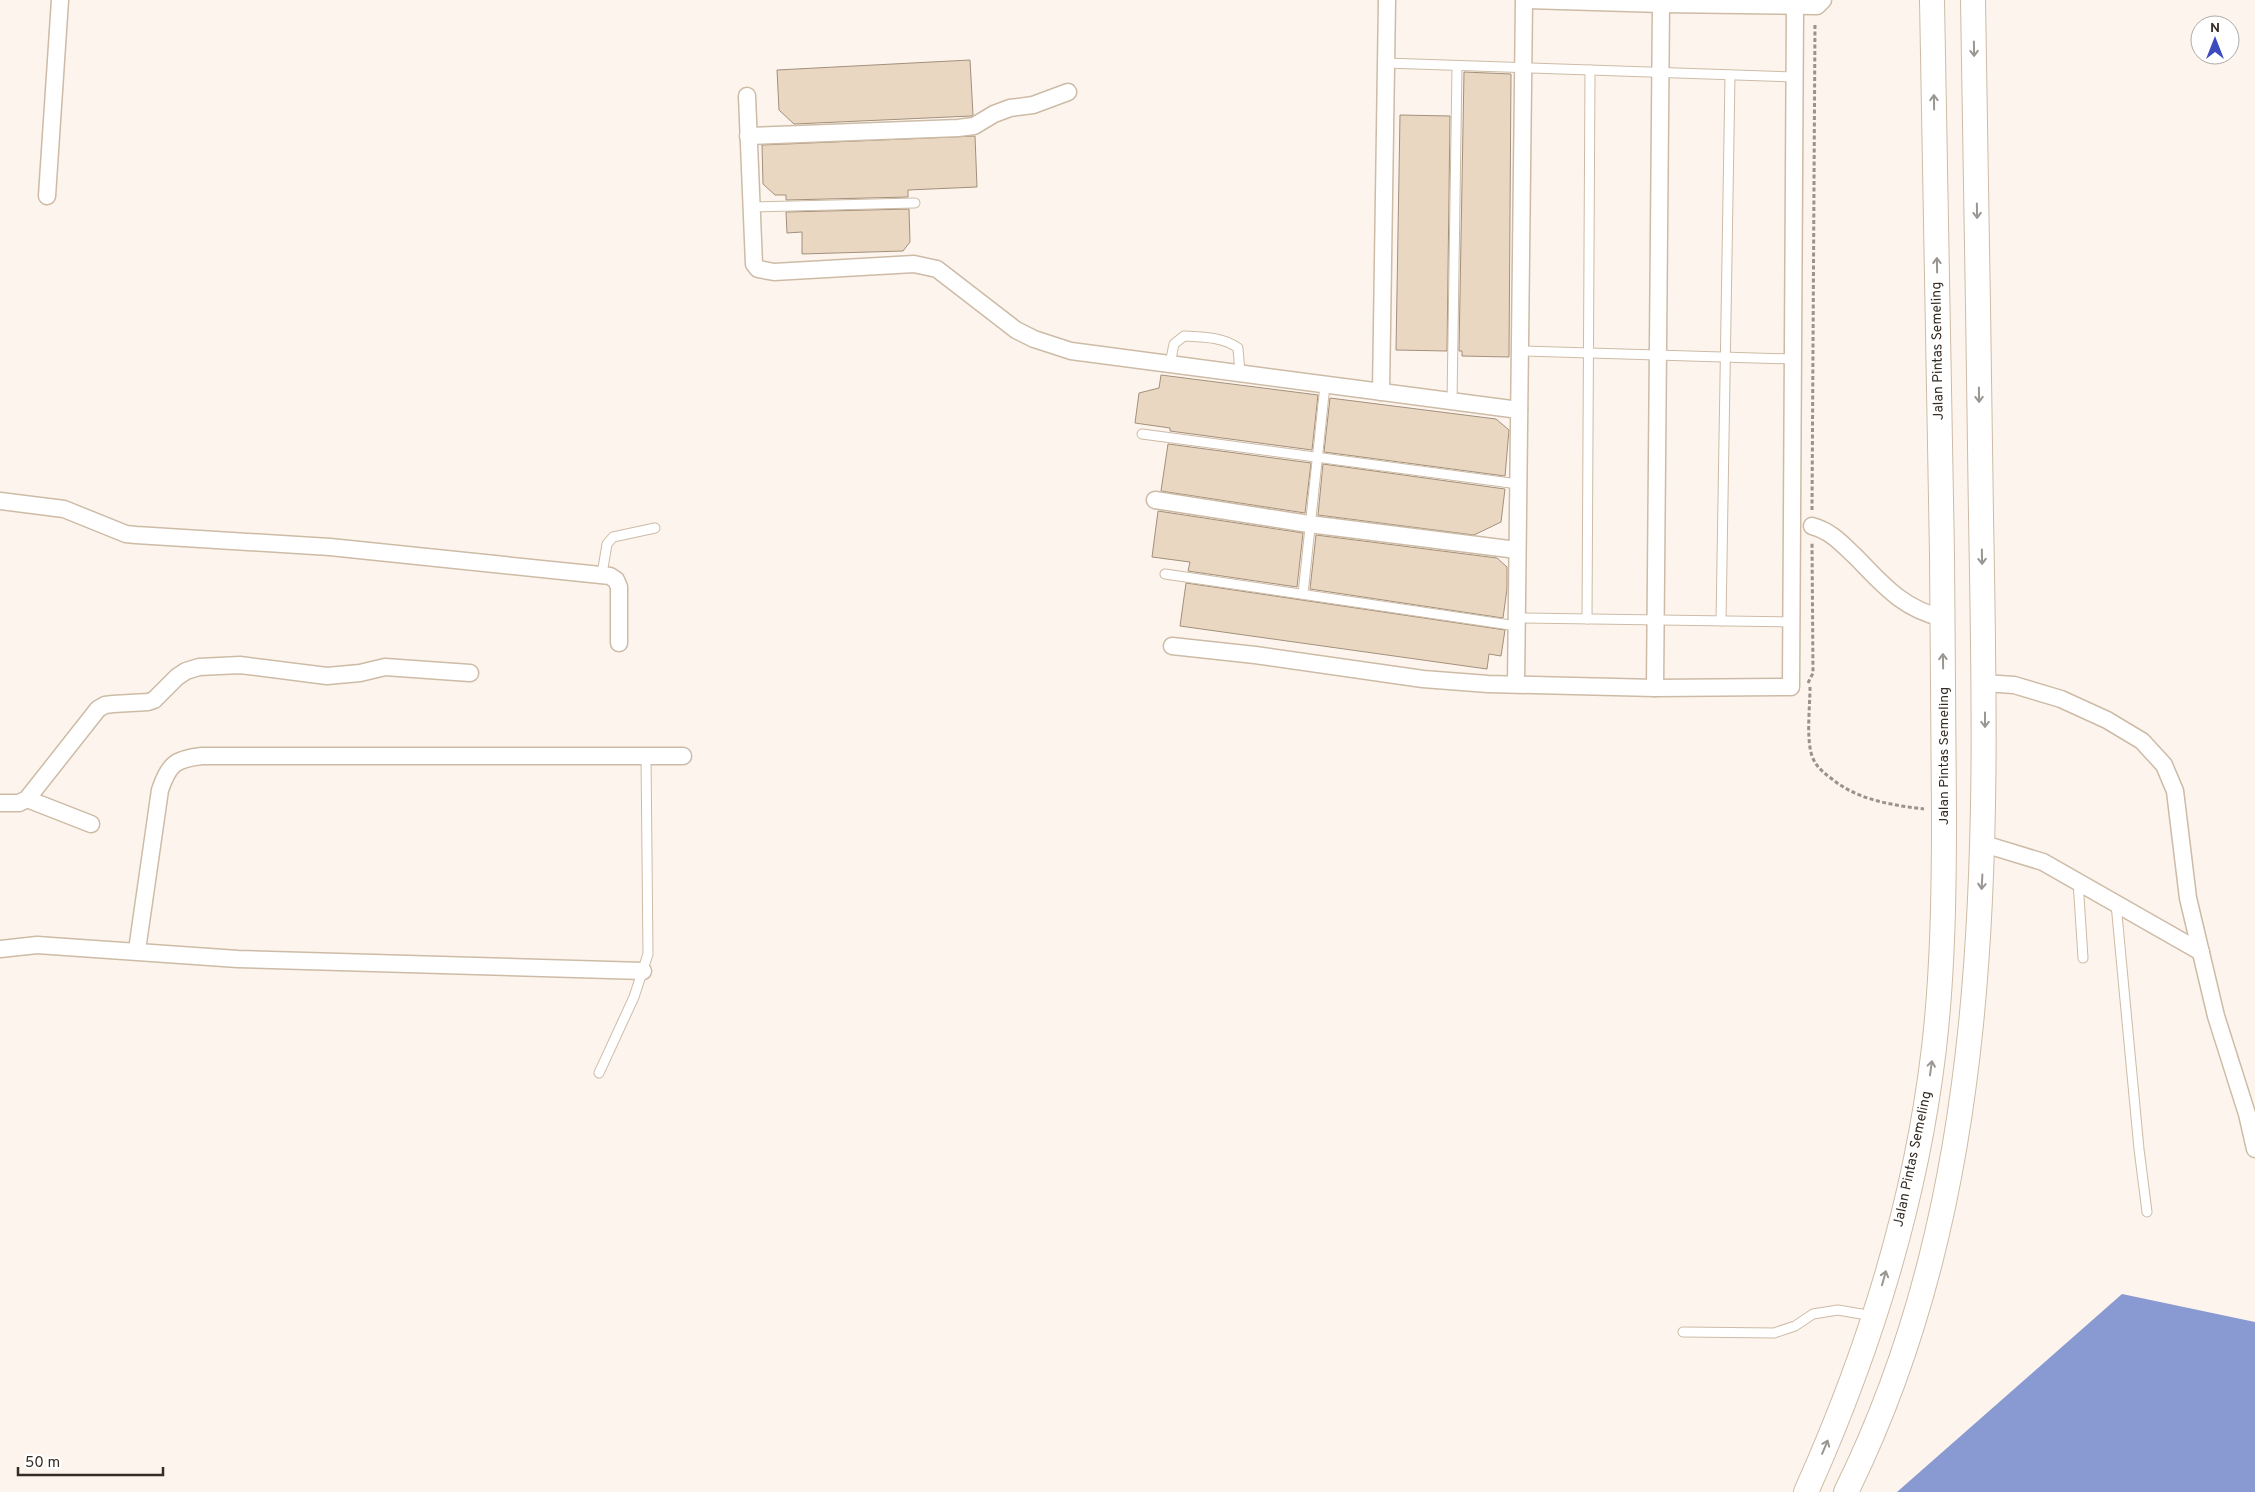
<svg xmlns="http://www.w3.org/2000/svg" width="2255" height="1492" font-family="Overpass,sans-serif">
	<rect width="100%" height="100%" fill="#fdf5ed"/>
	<path fill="#8999d1" d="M2122,1294l133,28v170h-358z"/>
	<g fill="#ead7c1" stroke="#a2907b">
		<path d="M970,60l3,55 -2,1 -177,8 -15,-14 -2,-40z"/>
		<path d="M1464,72l47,2 -2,283 -47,-1v-5h-3z"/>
		<path d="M1400,115l50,1 -3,235 -51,-1z"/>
		<path d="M975,136l2,51 -69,3v7l-122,3v-5h-11l-12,-11 -1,-39z"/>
		<path d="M909,209l1,33 -7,9 -101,3v-22l-15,1 -1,-21z"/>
		<path d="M1161,375l157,20 -6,55 -142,-19v-3l-35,-5 4,-30 20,-5z"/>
		<path d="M1330,398l166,21 13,11 -4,46 -181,-24z"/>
		<path d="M1168,444l143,19 -6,50 -144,-22z"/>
		<path d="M1323,464l182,25 -4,33 -27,13 -156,-20z"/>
		<path d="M1158,511l145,22 -6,54 -109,-16 2,-9 -38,-5z"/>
		<path d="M1316,535l181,23 10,9v22l-4,29 -193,-29z"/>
		<path d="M1186,583l319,47 -4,26 -12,-2 -2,15 -307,-43z"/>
	</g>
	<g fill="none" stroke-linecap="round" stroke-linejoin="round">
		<g stroke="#cdbba6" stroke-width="11">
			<g id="service">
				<path d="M1386,63l409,14"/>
				<path d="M750,207l165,-4"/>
				<path d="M1520,351l271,8"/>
				<path d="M1170,364l4,-20 10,-8c19,1 39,1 54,12l2,25"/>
				<path d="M1452,402l5,-336"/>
				<path d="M1142,434l376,50"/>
				<path d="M602,574l5,-30 6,-7 42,-9"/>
				<path d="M1165,574l352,52"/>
				<path d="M1303,594l22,-209"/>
				<path d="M1517,618l274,4"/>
				<path d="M1587,619l3,-549"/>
				<path d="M1721,621l9,-546"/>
				<path d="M2078,881l5,77"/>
				<path d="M2116,904l23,245 8,63"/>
				<path d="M599,1073l35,-76 14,-43 -2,-198"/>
				<path d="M1683,1332l91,1 21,-7 18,-12 25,-4 35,6"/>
			</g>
		</g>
		<g stroke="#cdbba6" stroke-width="19">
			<g id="minor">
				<path d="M1527,0l134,4 156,2 6,-6"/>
				<path d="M747,96l7,168 4,5 16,3 140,-8 23,5 79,61 18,9 37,12 448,59"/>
				<path d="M748,136l210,-8 16,-2 20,-12 16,-6 23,-3 35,-13"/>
				<path d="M47,196l13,-196"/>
				<path d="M1381,392l6,-392"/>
				<path d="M1155,500l154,24 208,26"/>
				<path d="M0,501l64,8 62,25 10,1 194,12 280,29 6,4 3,7v56"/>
				<path d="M1812,526c19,5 30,18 44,31 27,28 47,52 87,61"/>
				<path d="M1172,646l83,9 168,24 65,5 167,4 136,-1 4,-681"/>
				<path d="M1984,683l30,2 47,14 46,21 35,21 22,24 11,26 13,107 28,118 31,98 8,35"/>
				<path d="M1516,684l8,-684"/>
				<path d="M1655,688l6,-684"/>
				<path d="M27,799l64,25"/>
				<path d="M0,803h19l8,-4 71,-90 7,-4 8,-1 35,-2 6,-2 23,-23 9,-6 13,-4 41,-2 87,11 33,-3 25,-6 85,6"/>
				<path d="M1984,844l59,18 158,90"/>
				<path d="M0,949l37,-4 201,14 405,12"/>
				<path d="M137,950l23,-160c9,-26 15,-31 42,-34h481"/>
			</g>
		</g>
		<g stroke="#cdbba6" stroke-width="26">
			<g id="secondary">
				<path d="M1806,1492c63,-140 110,-291 128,-444 9,-78 10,-157 10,-235 0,-86 -1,-172 -2,-258 -4,-185 -7,-370 -10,-555"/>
				<path d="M1846,1492c150,-304 141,-646 135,-976 -3,-172 -4,-344 -8,-516"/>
			</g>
		</g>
		<g stroke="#9b938b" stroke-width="3" stroke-dasharray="4 2.5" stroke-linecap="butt">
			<path d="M1812,510l3,-487"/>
			<path d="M1808,683l5,-10 -1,-130"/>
			<path d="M1810,687c0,20 -4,51 2,69 4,11 11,16 20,23 26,21 59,26 92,30"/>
		</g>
		<use href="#service" stroke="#fff" stroke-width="9"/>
		<use href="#minor" stroke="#fff" stroke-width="16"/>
		<use href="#secondary" stroke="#fff" stroke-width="24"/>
	</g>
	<defs><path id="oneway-shaft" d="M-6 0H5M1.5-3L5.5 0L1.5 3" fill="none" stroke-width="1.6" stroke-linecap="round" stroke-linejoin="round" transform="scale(1.25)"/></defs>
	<g stroke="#9a9692">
		<use href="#oneway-shaft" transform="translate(1974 49) rotate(89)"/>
		<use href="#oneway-shaft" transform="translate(1934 102) rotate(-91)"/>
		<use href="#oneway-shaft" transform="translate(1977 211) rotate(89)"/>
		<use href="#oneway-shaft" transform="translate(1937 265) rotate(-91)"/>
		<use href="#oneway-shaft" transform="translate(1979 395) rotate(89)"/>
		<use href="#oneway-shaft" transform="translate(1982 557) rotate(89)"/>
		<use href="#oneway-shaft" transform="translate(1943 661) rotate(-91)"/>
		<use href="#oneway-shaft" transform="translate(1985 720) rotate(90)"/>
		<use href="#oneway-shaft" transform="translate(1982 882) rotate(93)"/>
		<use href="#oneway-shaft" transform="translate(1931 1068) rotate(-82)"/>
		<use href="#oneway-shaft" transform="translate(1884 1278) rotate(-74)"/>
		<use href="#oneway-shaft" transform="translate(1825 1447) rotate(-67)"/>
	</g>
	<g text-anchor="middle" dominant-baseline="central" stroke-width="4" stroke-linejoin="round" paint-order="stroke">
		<g font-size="14" fill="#352d25" stroke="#fff">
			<text transform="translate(1938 351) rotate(-91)">Jalan Pintas Semeling</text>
			<text transform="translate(1944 756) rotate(-90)">Jalan Pintas Semeling</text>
			<text transform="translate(1913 1159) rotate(-78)">Jalan Pintas Semeling</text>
		</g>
	</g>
	<g transform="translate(2215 40)"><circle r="24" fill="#ffffff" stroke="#aeaba8"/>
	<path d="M0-4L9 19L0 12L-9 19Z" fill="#3c4bbe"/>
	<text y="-8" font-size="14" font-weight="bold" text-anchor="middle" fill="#352d25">N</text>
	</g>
	<path d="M18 1467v8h145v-8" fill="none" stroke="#352d25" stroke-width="2.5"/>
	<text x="25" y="1467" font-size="15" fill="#352d25" stroke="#ffffff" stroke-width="4" paint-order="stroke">50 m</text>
</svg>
